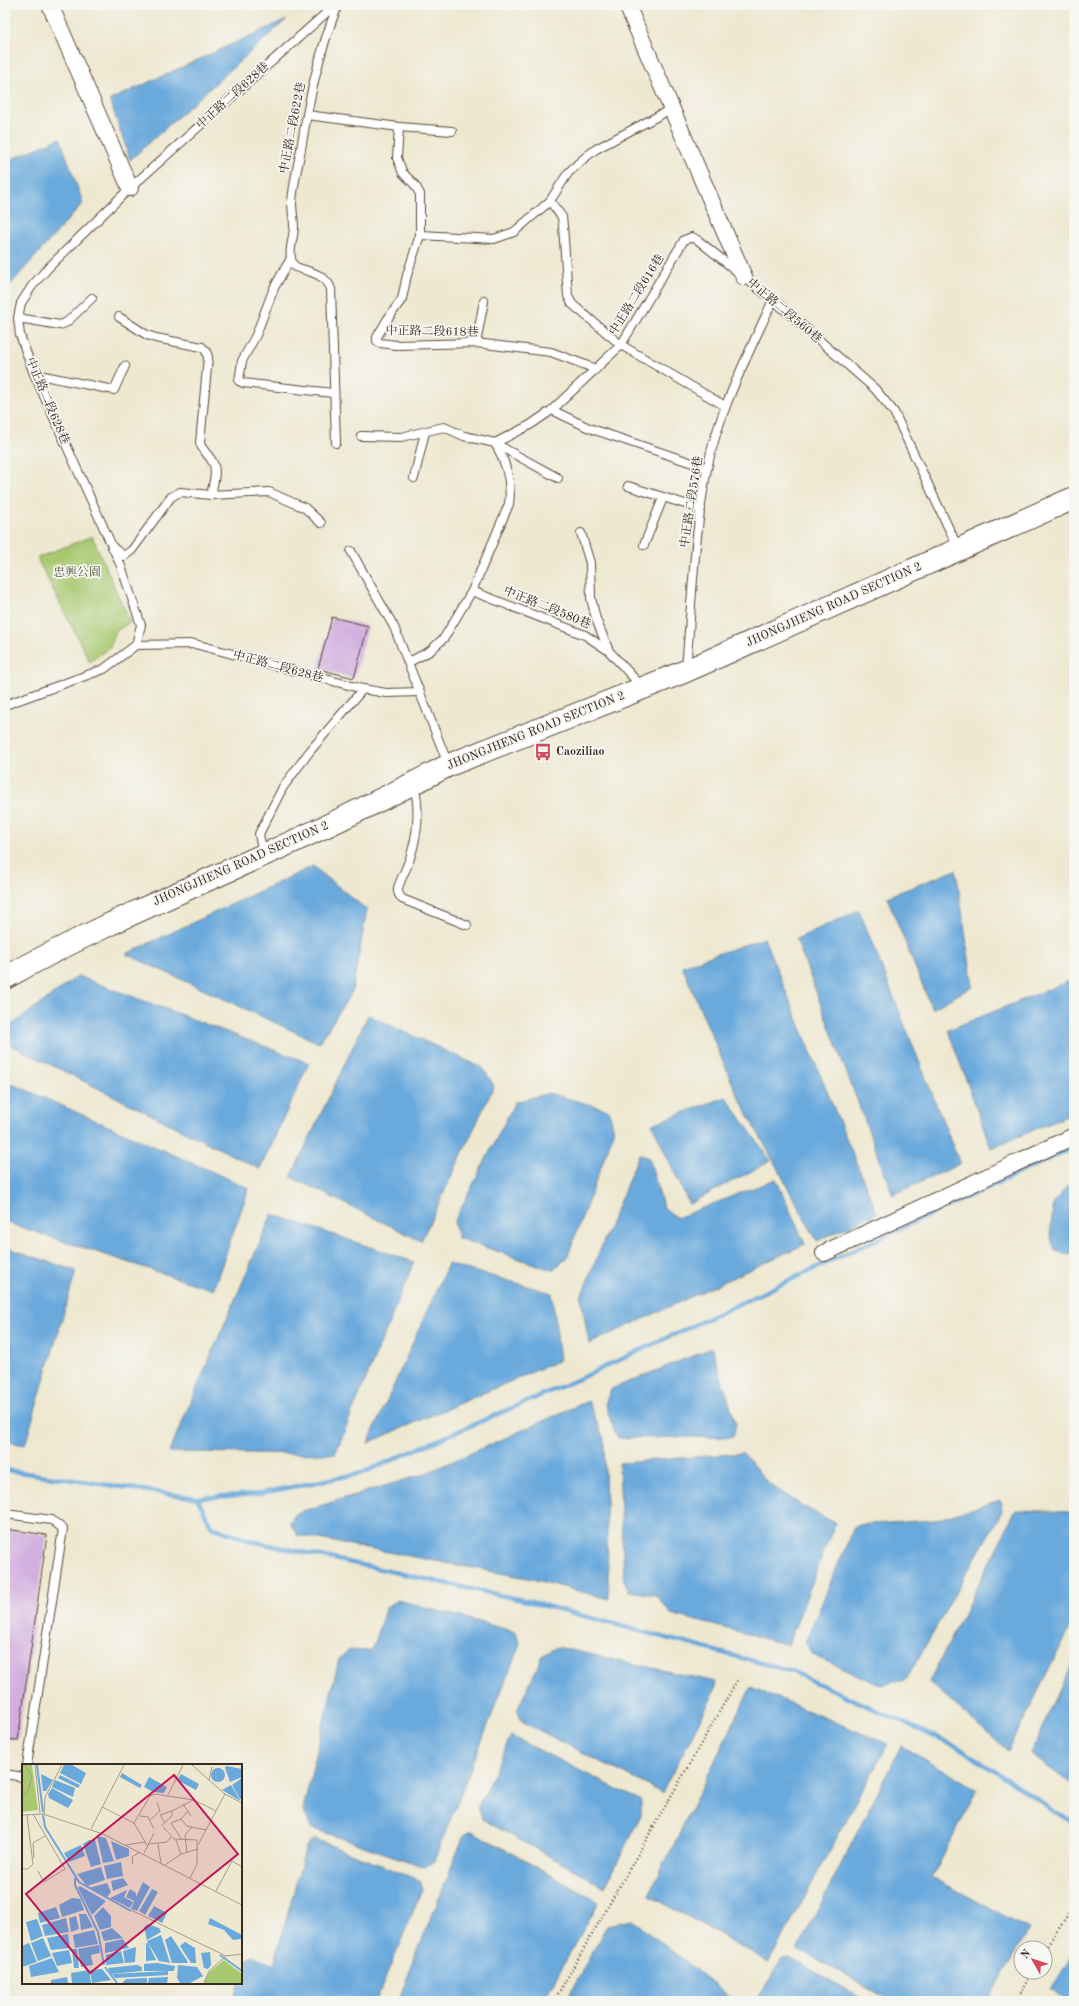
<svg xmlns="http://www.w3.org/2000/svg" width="1079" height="2006" font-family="'Old Standard TT','Noto Serif TC',serif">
	<rect width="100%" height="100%" fill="#f6f6f2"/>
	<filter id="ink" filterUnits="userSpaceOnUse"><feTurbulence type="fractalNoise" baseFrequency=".025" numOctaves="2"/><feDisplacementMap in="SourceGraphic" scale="8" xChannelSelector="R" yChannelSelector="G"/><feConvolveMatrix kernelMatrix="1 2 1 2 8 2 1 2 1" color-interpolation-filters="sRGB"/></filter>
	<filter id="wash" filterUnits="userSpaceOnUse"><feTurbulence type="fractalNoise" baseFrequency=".012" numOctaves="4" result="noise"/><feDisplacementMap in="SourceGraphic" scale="16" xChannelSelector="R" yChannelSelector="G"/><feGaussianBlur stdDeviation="0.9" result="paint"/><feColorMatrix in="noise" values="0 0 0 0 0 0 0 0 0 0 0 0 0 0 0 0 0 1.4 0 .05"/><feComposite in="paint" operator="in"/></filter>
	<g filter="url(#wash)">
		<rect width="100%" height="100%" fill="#eee8d0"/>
		<path fill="#a9c971" stroke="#727a48" d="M92,536l38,86 -14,9 -6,16 -20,15 -53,-104z"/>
		<g fill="#69a9dc" stroke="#526a7d">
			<path d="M287,19l-157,141 -20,-60z"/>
			<path d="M60,138l23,65 -74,83 -4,1v-125z"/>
			<path d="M313,866l54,44 -15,82 -33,51 -193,-89z"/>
			<path d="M956,870l17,116 -41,23 -45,-112z"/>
			<path d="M859,910l101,254 -67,31 -97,-256z"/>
			<path d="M764,938l113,275 -60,28 -80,-147 -55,-128z"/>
			<path d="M78,976l231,87 -49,106 -255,-127v-12z"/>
			<path d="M1074,979v134l-83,35 -43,-118z"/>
			<path d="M368,1015l115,53 11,18 -73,155 -130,-64z"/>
			<path d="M8,1082l241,106 -36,102 -208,-68v-135z"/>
			<path d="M549,1093l60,17 5,22 -47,126 -15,12 -94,-32 -4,-16 61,-120z"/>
			<path d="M726,1097l45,64 -82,43 -37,-80z"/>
			<path d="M639,1154l10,4 14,49 14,11 99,-39 29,65 -216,100 -8,-47z"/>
			<path d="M1074,1178v77l-19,-4 -5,-17 4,-32z"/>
			<path d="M272,1214l142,48 -79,192 -166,-2z"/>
			<path d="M5,1247l71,24 -51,174 -20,-4z"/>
			<path d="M448,1264l104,29 8,67 -192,83z"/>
			<path d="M712,1348l24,76 -3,13 -116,1 -12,-34 6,-15z"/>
			<path d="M588,1401l16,38 5,160 -77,-20 -235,-44 -7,-13 6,-9 128,-39z"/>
			<path d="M743,1453l25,30 33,22 34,18 -47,122 -117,-31 -15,-19 -27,-4 -5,-10 -5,-118z"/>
			<path d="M1000,1500l2,11 -96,169 -26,5 -68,-30 -7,-13 50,-117 80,-5z"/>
			<path d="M1016,1510l58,2v108l-66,131 -79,-69z"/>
			<path d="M398,1600l118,32 4,12 -86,217 -9,6 -114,-39 -8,-19 36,-150 9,-9 23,1 15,-44z"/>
			<path d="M557,1647l159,35 -2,11 -52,100 -139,-71 -6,-12 26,-55z"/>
			<path d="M1074,1659v127l-44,-32z"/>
			<path d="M751,1687l137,57 -119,218 -120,-67z"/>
			<path d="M511,1736l130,65v15l-36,71 -123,-68 -4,-13z"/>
			<path d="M901,1746l76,43 -45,88 97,52 -42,72h-95l-94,-52z"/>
			<path d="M472,1831l127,71 -56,99h-145l66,-166z"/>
			<path d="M315,1839l106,42 1,9 -46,111h-141l4,-18h2l2,-22 11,-5 20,8 32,-117z"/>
			<path d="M633,1920l100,80v1h-167l41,-76z"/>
			<path d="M1074,1952v49h-6l-18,-11z"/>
			<path d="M789,1958l79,43h-107l-2,-4 23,-37z"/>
		</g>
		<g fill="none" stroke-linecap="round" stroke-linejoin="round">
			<g stroke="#69a9dc" stroke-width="4.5">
				<path d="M5,1470l192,28 60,-4 105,-21 219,-95 493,-231"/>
				<path d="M197,1498l15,29 39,14 276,60 264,70 172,79 111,74"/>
			</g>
		</g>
		<g id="blocks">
			<g fill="#d2afde">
				<path d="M332,617l36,9 -14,52 -36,-9z"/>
				<path d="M5,1529l42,6 -29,205 -13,-1z"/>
			</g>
		</g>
	</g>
	<g filter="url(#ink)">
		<use href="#blocks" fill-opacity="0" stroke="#564639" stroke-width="1"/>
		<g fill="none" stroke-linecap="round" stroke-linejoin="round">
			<g stroke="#564639" stroke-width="10">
				<g id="service">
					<path d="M307,115l92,12 53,4"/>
					<path d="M399,127l-2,31 6,15 12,12 5,9v41l-13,40 -5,24 -15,21 -10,17v4l3,2 16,2 80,-2 75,9 45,17"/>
					<path d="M550,201l12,16 1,9 5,70 4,8 49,41 104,61"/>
					<path d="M420,235l74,4 20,-7 36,-31 18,-28 14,-13 14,-11 75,-40"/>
					<path d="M291,258l-17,30 -18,47 -14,26 -3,20 4,2 90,10"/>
					<path d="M119,317l28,18 9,3 46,9 4,4 2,6 -8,86c2,7 8,11 12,18 6,9 1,23 -1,34"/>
					<path d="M18,318l42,7 7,-3 25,-24"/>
					<path d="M476,343l8,-42"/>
					<path d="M34,374l80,16 11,-24"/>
					<path d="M552,410l37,18 118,40"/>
					<path d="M361,436l40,1 43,-10 20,9 31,7 35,-18 22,-15 69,-65 63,-105 8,-3 7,4 80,64 96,84 19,23 64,136"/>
					<path d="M336,443l-5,-154c-5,-15 -22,-17 -35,-22 -11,-8 -2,-29 -2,-40 0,-8 -2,-16 -2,-24 1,-18 6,-37 9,-54 8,-50 18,-98 37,-144"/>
					<path d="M496,444l62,34"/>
					<path d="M414,478l11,-46"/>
					<path d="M628,486l73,23"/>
					<path d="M581,533l9,30 1,35 5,21 13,32"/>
					<path d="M644,545l19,-47"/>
					<path d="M112,547l12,9 8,-6 39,-53 9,-5 31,3 58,-3 36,16 16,15"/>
					<path d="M351,551l43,76 54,137"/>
					<path d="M472,591l113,44 24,16 33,36"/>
					<path d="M136,645l59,-1 168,45 23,4 34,-1"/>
					<path d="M409,662l21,-11 14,-13 28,-47 37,-87c3,-21 -3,-42 -14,-61"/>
					<path d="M686,668c6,-66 8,-134 21,-199 12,-59 41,-114 66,-169"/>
					<path d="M5,705l99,-36 32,-24 5,-20 -20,-59 -87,-192 -14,-39 -2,-17 3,-15 11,-17 16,-18 82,-80 205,-183"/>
					<path d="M414,784c6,25 4,50 -4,74 -3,10 -9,20 -12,30 -1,4 1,7 4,11l65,26"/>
					<path d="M263,854l-4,-20 24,-47 27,-36 53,-62"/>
					<path d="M5,1514l47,6 11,9 -36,236"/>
					<path d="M5,1774l18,3"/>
				</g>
			</g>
			<g stroke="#564639" stroke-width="18">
				<g id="minor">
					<path d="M50,5l80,183"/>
					<path d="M627,5l117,272"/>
					<path d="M824,1253l250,-117"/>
				</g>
			</g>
			<g stroke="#564639" stroke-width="24">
				<path id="primary" d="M5,978c83,-47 170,-83 256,-122 64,-28 126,-59 188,-91l237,-94 388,-173"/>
			</g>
			<g stroke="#564639" stroke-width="2.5" stroke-dasharray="1 3" stroke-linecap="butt">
				<path d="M1045,1948l29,-41"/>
				<path d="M554,2001l184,-322"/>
				<path d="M1016,2001l16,-29"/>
			</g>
			<use href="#service" stroke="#fff" stroke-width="8"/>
			<use href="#minor" stroke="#fff" stroke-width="16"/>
			<use href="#primary" stroke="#fff" stroke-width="22"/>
		</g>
	</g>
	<defs>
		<g id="bus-bare" transform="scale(1.38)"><path d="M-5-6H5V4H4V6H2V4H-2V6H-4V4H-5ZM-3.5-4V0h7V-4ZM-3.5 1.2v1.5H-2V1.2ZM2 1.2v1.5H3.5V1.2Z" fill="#d1495b" stroke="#f6f6f2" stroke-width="2.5" paint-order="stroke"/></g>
	</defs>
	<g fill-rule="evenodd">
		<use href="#bus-bare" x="543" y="752"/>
	</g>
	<g text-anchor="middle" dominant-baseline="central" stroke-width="3.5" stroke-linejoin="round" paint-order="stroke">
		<g font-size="12" fill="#3b2a1e" stroke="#f6f6f2">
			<text transform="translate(233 96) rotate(-42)">中正路二段628巷</text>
			<text transform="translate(293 128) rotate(-79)">中正路二段622巷</text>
			<text transform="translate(637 295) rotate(-58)">中正路二段616巷</text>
			<text transform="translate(784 311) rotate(40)">中正路二段560巷</text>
			<text transform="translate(432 332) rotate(1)">中正路二段618巷</text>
			<text transform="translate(47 401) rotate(67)">中正路二段628巷</text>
			<text transform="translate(692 502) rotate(-81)">中正路二段576巷</text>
			<text transform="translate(834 605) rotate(-24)">JHONGJHENG ROAD SECTION 2</text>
			<text transform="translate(547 608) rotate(22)">中正路二段580巷</text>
			<text transform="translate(278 667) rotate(15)">中正路二段628巷</text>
			<text transform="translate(536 731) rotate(-22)">JHONGJHENG ROAD SECTION 2</text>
			<text transform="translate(241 864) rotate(-24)">JHONGJHENG ROAD SECTION 2</text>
		</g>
		<g font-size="12" fill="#5c5a37" stroke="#f6f6f2">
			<text x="77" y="573">忠興公園</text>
		</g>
		<g font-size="12" font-weight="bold" fill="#3b2a1e" stroke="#f6f6f2" text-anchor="start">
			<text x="556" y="752">Caoziliao</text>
		</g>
	</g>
	<g transform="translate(22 1764)">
		<rect width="220" height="220" fill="#eee8d0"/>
		<path d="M0,1h10l6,45 -16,2zM202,196l18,14v9h-38l5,-11z" fill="#a9c971"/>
		<path d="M42,1h8l14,8 -5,11 -21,-11zM204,2l16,3v8l-12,5 -5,-14zM189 11a7 7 0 1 1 14 0a7 7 0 1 1-14 0ZM100,9l20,12 -2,3 -20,-11zM19,10l12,6 -7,11h-3zM159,10l18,10 -3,6 -19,-10zM38,11l20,10 -2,3 -20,-10zM127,13l18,10 -3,6 -11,-1 -9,-5zM220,14v20l-2,1 -8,-14zM33,16l20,8 -2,9 -21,-10zM209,21l9,15h-1l-17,-10zM30,24l21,12 -5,8 -19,-10 -1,-4zM75,72l9,2 8,23 -11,2zM67,76h6l6,24 -10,3 -8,-23zM89,77l18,8v7l-13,4zM59,81l4,11 -16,6 -5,-9zM99,98l2,14 -16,3 -3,-13zM79,103l4,13 -18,6 -10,-12zM101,114l5,7 -15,6 -2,-10zM121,118l7,5 -13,24 -6,-2 3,-8 -8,-4 4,-8 6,4v4zM85,119l4,9 -4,5 -18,-9zM58,122l26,15 -14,14 -14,-27zM130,125l6,3 -13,23 -6,-4zM105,126l-3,7 9,5 -3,6 -20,-10zM50,134l8,1 4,11 -22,7 -3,-12zM132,142l13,7 -5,10 -14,-7zM34,143l4,11 -20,5 -2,-10zM81,143l8,9v11l-11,3 -6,-14zM57,150h7l7,13 -12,3zM54,152l3,13 -8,3 -2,-14zM44,154l3,14 -24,4 -3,-11zM188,154l32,17 -1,4 -8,1 -9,-10 -16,-6zM15,155l6,17 -12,5 -5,-19zM126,160l11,4 2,4 -14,8 -3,-13zM90,164l11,10 -19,3 -3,-9zM72,166l4,14 -23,4 -2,-13zM46,170l2,14 -19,2 -4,-12zM139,171l9,28 -11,-2 -12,-20zM149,172l17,26 -1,1h-15l-7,-23zM21,174l8,18 -13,5 -7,-18zM101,175l6,9 -24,5v-10zM163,178l10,6 1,15h-5l-11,-17zM7,179l8,19 -15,5v-21zM124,179h2l8,17 -10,1zM77,181l1,8 -9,2 2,10 -12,2 -3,-18zM114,183l-1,15 -10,1 -2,-12zM50,185h5l2,19h-5zM47,186l3,13 -15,3 -5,-13zM99,187l3,12 -18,2v-10zM188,188l1,13 -3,4 -4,-1 -3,-15zM30,194l7,14 -28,5 -2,-11zM135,199l18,3 -1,5h-30v-7zM115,201l5,2v4l-31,3 -3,-6zM156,201l19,2 6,9 -13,7h-10l-3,-5zM80,205l9,11 -19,3 -2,-13zM67,206l2,13h-19l-1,-10zM146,207v4l-53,3 -3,-4zM45,213l1,6h-17v-3zM146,213l-1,6h-19l1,-5zM125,214v5h-25l4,-4z" fill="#69a9dc"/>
		<path fill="none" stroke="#69a9dc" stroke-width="2" d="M15,1l6,47M21,51l2,12 34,55 52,29M53,114v7l23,47 6,33M198,191l22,16M83,203l12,16"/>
		<path fill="none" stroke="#a69c89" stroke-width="1" d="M13,1l5,48M170,1l33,29 17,9M187,16l3,-13M146,31l15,-30M0,32l5,-3 5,-16 -7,-12M161,40l8,12M80,43l32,16 16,-27 5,-2 39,6 22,11M11,50l32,55 -21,13 -6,-11M22,50l1,-17 17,-32M0,51l21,-1 60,20 139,71M118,52l8,1 6,12M159,55l6,7 19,4M128,56l10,-9 -3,-9M112,59l14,24M143,59l-5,-8 12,-4M139,62l11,-10v-5l21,-11M141,63l11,12 23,1v24l-7,14M69,65l33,-64M154,76l5,14M160,76l-11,-17 10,-4 7,-8M127,80l18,-2 4,-5M136,80l3,19M104,81l19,-3M176,81l27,-51M165,88l-2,-17 7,-8M122,89l10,-20M12,94l-1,-15 12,-7M111,100l-1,-7 8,-5M143,101l16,-11 17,-5M0,105h6l5,-5 -6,-49M194,127l16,-30 10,6M109,146l95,46M182,219l5,-12 17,-15 16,-2"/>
		<path fill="#c2185b" fill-opacity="0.15" stroke="#c2185b" stroke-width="2" d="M152,11l64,79 -148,119 -64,-79z"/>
		<rect width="220" height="220" fill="none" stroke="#3b2a1e" stroke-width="2"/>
	</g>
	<rect width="1079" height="2006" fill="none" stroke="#f6f6f2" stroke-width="20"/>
	<g transform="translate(1033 1960) rotate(309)"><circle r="19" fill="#f6f6f2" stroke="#aba49d"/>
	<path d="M0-3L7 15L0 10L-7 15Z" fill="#d1495b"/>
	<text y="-6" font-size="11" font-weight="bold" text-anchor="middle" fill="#3b2a1e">N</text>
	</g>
</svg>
